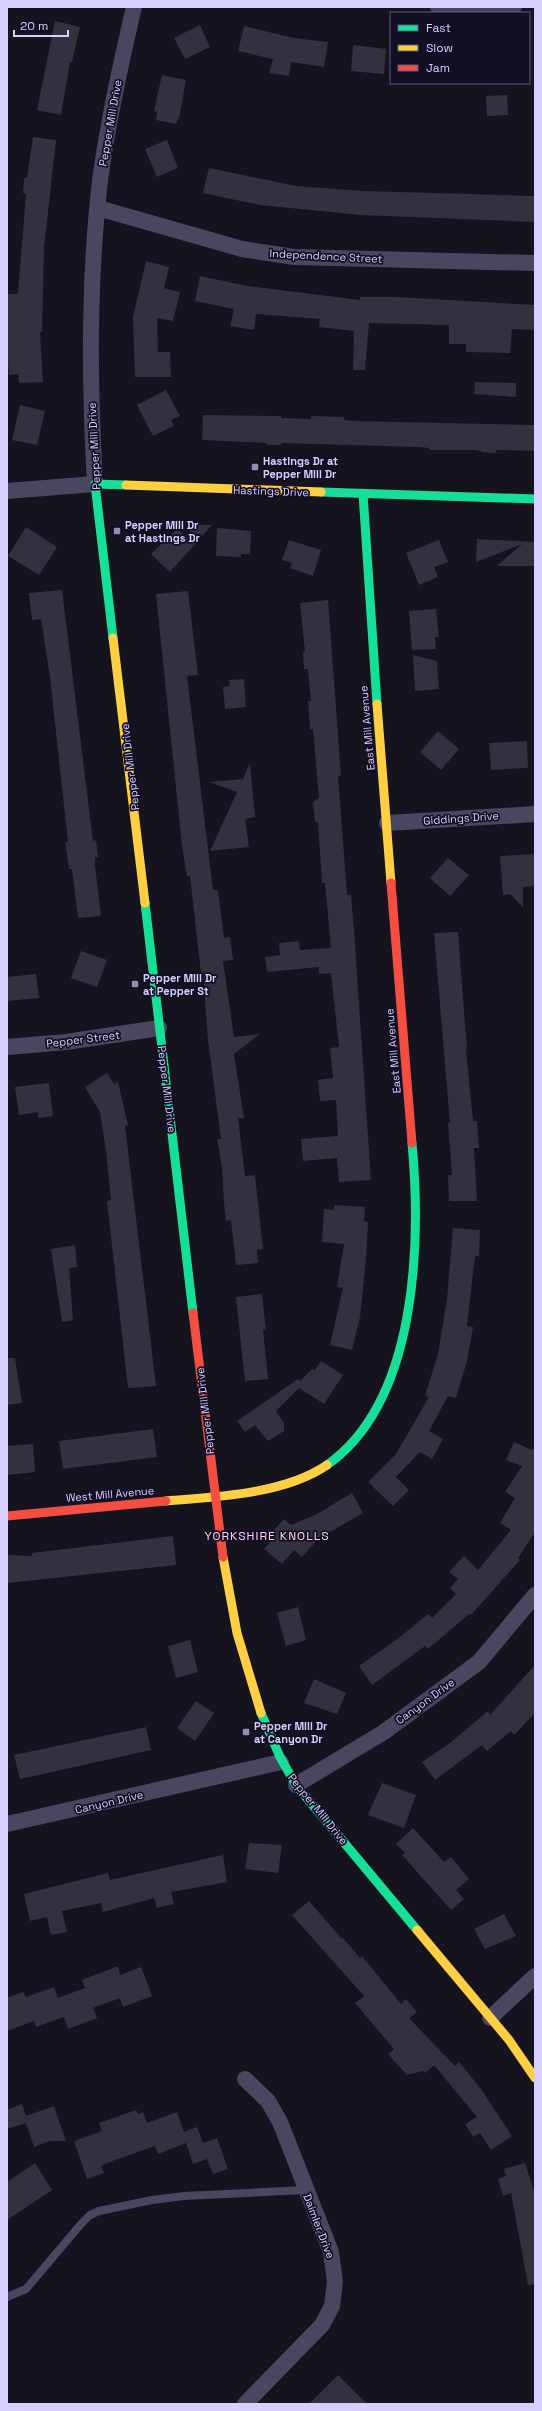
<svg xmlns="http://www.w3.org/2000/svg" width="542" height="2411" font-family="'Space Grotesk',sans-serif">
	<rect width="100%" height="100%" fill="#15131e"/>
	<g fill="#333040">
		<path d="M55,21l25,6 -8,35h-2l-9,53 -24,-5z"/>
		<path d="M200,25l10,22 -25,12 -11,-21z"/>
		<path d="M244,26l50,12 34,4 -4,25 -33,-5 -2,14 -20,-3 4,-14 -35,-8z"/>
		<path d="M353,45l33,4 -2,25 -33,-3z"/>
		<path d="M162,75l24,5 -6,34 -4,10 -20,-4 1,-8 -3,-1z"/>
		<path d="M507,95l1,20 -21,1 -1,-20z"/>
		<path d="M33,137l23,3 -12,108 -2,84h-2l3,50 -24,1 -1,-9 -9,1 -2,-25v-56h11l8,-100 -3,-1 1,-15h3z"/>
		<path d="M167,140l11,28 -21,9 -12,-28z"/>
		<path d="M209,168l87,18 68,5 171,5v26l-174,-7 -101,-10 -57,-12z"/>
		<path d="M146,261l23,6 -5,21 16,4 -7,29 -16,-3 1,34h12l1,25h-36l-2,-60z"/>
		<path d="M200,276l48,10 112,14v-3h36l139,8v25l-23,-1 -2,24 -44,-1v-8h-17v-19l-80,-2 -4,47h-12l1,-39 -35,-4 1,-8 -64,-5 -2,16 -24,-4 4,-17 -39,-8z"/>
		<path d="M475,382l41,1v14l-42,-3z"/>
		<path d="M166,390l14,26 -9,4 3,6 -21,10 -16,-31z"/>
		<path d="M20,405l25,6 -8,34 -25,-5z"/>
		<path d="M203,415l78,1v2l30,1v-3l33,1v3l11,1 180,4v26l-39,-1v3l-14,-1v-1l-9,-1h-44v-2l-10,-1 -138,-4v2h-14v-2l-65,-3z"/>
		<path d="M190,525h22l-42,47 -19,-18 26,-25 13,12z"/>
		<path d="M26,527l31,20 -18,28 -31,-19z"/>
		<path d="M217,528l34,3 -1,23h-9v3l-25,-1z"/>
		<path d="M477,539l58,3v24h-38l25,-22 -46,18z"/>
		<path d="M289,540l32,10 -8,26 -23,-8 2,-5 -10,-3z"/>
		<path d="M439,540l9,22 -14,5 4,10 -19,8 -13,-32z"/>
		<path d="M62,590l31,251 3,-1 2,17h-3v9l6,50 -23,2 -6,-49h-3l-4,-27h3l-18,-165 -9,-58 -9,1 -3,-27z"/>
		<path d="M188,591l10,84 -11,1 26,214h5l6,48 6,-1 3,23 -10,1 11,76 26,-3 -26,20 10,64h-6l7,58 10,-1 8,74 -6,1 1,13 -22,2 -5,-45 -5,1 -2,-18 -2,-36 -5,-28h4l-13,-99 -5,-67h-2l-11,-97h-3l-5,-30 -26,-252z"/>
		<path d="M328,600l13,176h-3l4,51 5,68h4l3,35 17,250 -32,2 -2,-24 -34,3 -2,-22 37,-3 -2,-36 -16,1 -2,-21 15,-2 -3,-30 9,-1 -8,-74 -12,1v-7l-52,5 -2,-15 15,-2 -1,-12 20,-2 1,9 31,-2 -6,-65h-3l-4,-61h-3l-2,-20 6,-4 -6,-69h-3l-2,-28h3l-3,-32h-4l-1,-17h2l-5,-49z"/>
		<path d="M436,609l3,28h-4l1,12 -24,1 -3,-39z"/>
		<path d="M413,655l24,6 2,28 -24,2z"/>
		<path d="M244,679l2,28 -21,2 -2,-22 7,-1 -1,-6z"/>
		<path d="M438,731l21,18 -18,21 -21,-18z"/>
		<path d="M527,741l1,27 -37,2 -2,-27z"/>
		<path d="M250,763l5,54 -10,2 4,28 -39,4 27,-59 -28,-10 34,-3z"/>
		<path d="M534,854l1,32 -12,1v20l-13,-13 -7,1 -3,-39z"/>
		<path d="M448,858l21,17 -19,21 -20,-18z"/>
		<path d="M458,932l9,118h-1l7,71h4l2,27h-5l3,53h-28l-1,-26h4l-4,-52h2l-16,-190z"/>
		<path d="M81,951l26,9 -10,27 -26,-9z"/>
		<path d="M36,974l3,24 -32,3v-24z"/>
		<path d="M107,1073l7,11 4,-2 10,43 -3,1 31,260 -28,2 -21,-187 4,-1 -5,-49 -6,-39 -15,-25z"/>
		<path d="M49,1083l4,33 -15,2v-6l-19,3 -4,-28z"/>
		<path d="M334,1205l31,2 -1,14 4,1 -2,37 -6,58 -8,33 -22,-5 13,-57 -6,-1 7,-43 -22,-2 2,-33 10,1z"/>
		<path d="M453,1228l27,2 -1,26h-4l-8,70 6,1 -6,34 -11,37 -8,-2 -19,35 14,8 -11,20 -12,-7 -24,25 13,13 -16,16 -25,-24 28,-28 33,-57 -4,-1 13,-42 9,-55z"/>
		<path d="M75,1245l2,22 -8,1 4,52 -11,2 -11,-73z"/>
		<path d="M262,1294l4,36 -3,-1 5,50 -23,2 -9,-84z"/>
		<path d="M7,1358h8l7,45 -15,2z"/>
		<path d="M321,1361l22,14 -19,29 -25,-16 -23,23 8,12v8l-16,10 -13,-16 -10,7 -8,-11 61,-42 2,2 12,-12 3,1z"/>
		<path d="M153,1429l4,28 -94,12 -4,-28z"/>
		<path d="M514,1442l18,8 3,-3v85l-17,26 2,2 -49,55 -2,-1 -41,35 -3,-3 -53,39 -13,-19 41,-29 28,-23 4,4 24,-24 -6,-6 8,-9 -9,-7 15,-16 14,14 33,-40 -11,-7 15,-25 -10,-6 17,-26 -16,-6z"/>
		<path d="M33,1444l2,28 -28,3v-29z"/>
		<path d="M352,1493l11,20 -45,26 -16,18 -8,-7 -12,14 -18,-15 9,-10 -4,-4 15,-16 7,6 26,-11z"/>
		<path d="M173,1536l3,29 -169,18v-28l25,1v-3z"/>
		<path d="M298,1607l8,33 -20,6 -9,-33z"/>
		<path d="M190,1640l8,32 -22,6 -8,-32z"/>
		<path d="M535,1665v48l-21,22 -3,-4 -24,20 -5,-6 -47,35 -13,-18 28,-19 38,-32 2,4z"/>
		<path d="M314,1679l32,14 -9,21 -33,-11z"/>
		<path d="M196,1701l18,12 -19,28 -18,-13z"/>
		<path d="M146,1727l5,23 -131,29 -6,-24z"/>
		<path d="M382,1783l34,12 -12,33 -36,-13z"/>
		<path d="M413,1828l31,34 7,-5 18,22 -13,11 8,9 -13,11 -49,-55 3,-2 -9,-9z"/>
		<path d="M249,1843l33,2 -4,28 -33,-4z"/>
		<path d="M223,1855l4,27 -56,10 3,12 -17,4 -3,-10 -51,14 -2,-9 -39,8 5,21 -16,3 -4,-18 -17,4 -6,-27 84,-21 2,7z"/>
		<path d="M309,1901l33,38 1,-1 17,20 2,-2 39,48 5,-5 11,13 -8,6 46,48 4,-4 22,27 31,47 -21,14 -11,-17 -7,4 -8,-13 12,-7 -43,-52 -9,8 -2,-2 -16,4 -19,-21 6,-5 -39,-46 9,-7 -72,-81z"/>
		<path d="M504,1914l12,22 -31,13 -11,-20z"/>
		<path d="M118,1966l2,9 21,-8 11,29 -29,11 -3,-9 -27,10 4,10 -29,11 -4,-12 -28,10 -2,-6 -27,10v-33l16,-6 3,5 28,-10 4,11 27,-10 -3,-8z"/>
		<path d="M22,2104l4,12 28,-10 12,35h-16l-16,6 -8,-24 -19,6v-19z"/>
		<path d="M136,2110l2,4 5,-2 4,11 30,-11 7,20 13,-5 6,16 14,-5 11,31 -15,5 -6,-15 -14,5 -7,-21 -28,11 -3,-8 -40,14 -14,6 3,7 -17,6 -13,-38 28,-10 -3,-8z"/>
		<path d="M35,2163l17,27 -45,30v-38z"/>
		<path d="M525,2163l10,31v90l-7,1 -17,-92 -8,3 -5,-17 8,-3 -2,-7z"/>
		<path d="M338,2375l29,29h-58z"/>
	</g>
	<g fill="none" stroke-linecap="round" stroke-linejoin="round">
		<path stroke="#49475f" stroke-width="8" d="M7,2297l19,-8 55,-65 9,-9 9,-4 53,-11 32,-4 121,-6"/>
		<g stroke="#49475f" stroke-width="16">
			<path d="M438,7h76"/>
			<path d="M98,208l144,41 52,8 241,6"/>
			<path d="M7,491l88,-7c-6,-103 -7,-208 6,-311 8,-56 20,-111 33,-166"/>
			<path d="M387,823l148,-9"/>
			<path d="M7,1047l59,-5 93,-14"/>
			<path d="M296,1785l88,-53 95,-70 56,-67"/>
			<path d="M7,1824l274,-62"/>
			<path d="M490,2018l45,-42"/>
			<path d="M245,2404l77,-79 10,-19 3,-24 -4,-30 -51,-130 -12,-21 -23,-22"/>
		</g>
		<g stroke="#16e098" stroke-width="9">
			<path d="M321,492l214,7"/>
			<path d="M363,494l14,210"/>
			<path d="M113,638l-18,-154 31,1"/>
			<path d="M145,903l48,410"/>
			<path d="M327,1465c91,-64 94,-223 85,-322"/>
			<path d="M261,1713l19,44 16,28 121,145"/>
		</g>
		<g stroke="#ffcf43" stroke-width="9">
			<path d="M126,485l195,7"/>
			<path d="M113,638l32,265"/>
			<path d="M377,704l14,179"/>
			<path d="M166,1501c50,-4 119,-7 161,-36"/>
			<path d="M223,1557l14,76 24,80"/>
			<path d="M417,1930l92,110 26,38"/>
		</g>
		<g stroke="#f24e42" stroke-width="9">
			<path d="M391,883l21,260"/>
			<path d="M193,1313l30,244"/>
			<path d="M7,1516l159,-15"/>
		</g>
	</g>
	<g fill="#938eb0" stroke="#120e23" stroke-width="1.5">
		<rect x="251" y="463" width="8" height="8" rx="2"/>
		<rect x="113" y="527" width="8" height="8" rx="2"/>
		<rect x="131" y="980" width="8" height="8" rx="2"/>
		<rect x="242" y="1728" width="8" height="8" rx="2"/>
	</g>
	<g text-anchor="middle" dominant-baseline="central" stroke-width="3.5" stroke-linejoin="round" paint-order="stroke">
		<g font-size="11" fill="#d7d0ff" stroke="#120e23">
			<text transform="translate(110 123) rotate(-80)">Pepper Mill Drive</text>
			<text transform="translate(326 256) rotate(3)">Independence Street</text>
			<text transform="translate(94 446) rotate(-93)">Pepper Mill Drive</text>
			<text transform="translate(271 491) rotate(2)">Hastings Drive</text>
			<text transform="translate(367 728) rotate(-95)">East Mill Avenue</text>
			<text transform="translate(130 767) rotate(-97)">Pepper Mill Drive</text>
			<text transform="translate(461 818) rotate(-4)">Giddings Drive</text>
			<text transform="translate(83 1039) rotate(-7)">Pepper Street</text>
			<text transform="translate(393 1051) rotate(-95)">East Mill Avenue</text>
			<text transform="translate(167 1089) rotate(83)">Pepper Mill Drive</text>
			<text transform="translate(205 1411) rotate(-97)">Pepper Mill Drive</text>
			<text transform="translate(110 1494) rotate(-5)">West Mill Avenue</text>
			<text transform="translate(425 1701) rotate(-36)">Canyon Drive</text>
			<text transform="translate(109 1802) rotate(-13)">Canyon Drive</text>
			<text transform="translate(318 1809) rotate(51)">Pepper Mill Drive</text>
			<text transform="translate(319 2226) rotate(69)">Daimler Drive</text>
		</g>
		<g font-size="11" font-weight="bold" fill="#d7d0ff" stroke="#120e23" text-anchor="start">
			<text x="263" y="461">Hastings Dr at<tspan x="263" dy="13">Pepper Mill Dr</tspan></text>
			<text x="125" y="525">Pepper Mill Dr<tspan x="125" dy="13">at Hastings Dr</tspan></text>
			<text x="143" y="978">Pepper Mill Dr<tspan x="143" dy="13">at Pepper St</tspan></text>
			<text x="254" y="1726">Pepper Mill Dr<tspan x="254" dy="13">at Canyon Dr</tspan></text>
		</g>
		<g font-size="12" letter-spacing="1" fill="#ffd2ed" stroke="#120e23">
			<text x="267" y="1536">YORKSHIRE KNOLLS</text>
		</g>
	</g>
	<rect width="542" height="2411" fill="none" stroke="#d7d0ff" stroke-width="16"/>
	<rect x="390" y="12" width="140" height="72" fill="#120e23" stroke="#615c7b"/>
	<rect x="398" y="25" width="20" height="6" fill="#16e098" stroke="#615c7b"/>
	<text x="426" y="32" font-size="12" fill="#d7d0ff">Fast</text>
	<rect x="398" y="45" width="20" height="6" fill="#ffcf43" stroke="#615c7b"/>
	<text x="426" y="52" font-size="12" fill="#d7d0ff">Slow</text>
	<rect x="398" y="65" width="20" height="6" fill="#f24e42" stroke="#615c7b"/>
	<text x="426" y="72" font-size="12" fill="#d7d0ff">Jam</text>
	<path d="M14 30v6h54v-6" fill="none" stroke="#d7d0ff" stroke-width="2"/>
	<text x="20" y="30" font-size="12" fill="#d7d0ff" stroke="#120e23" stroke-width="3" paint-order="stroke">20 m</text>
</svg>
